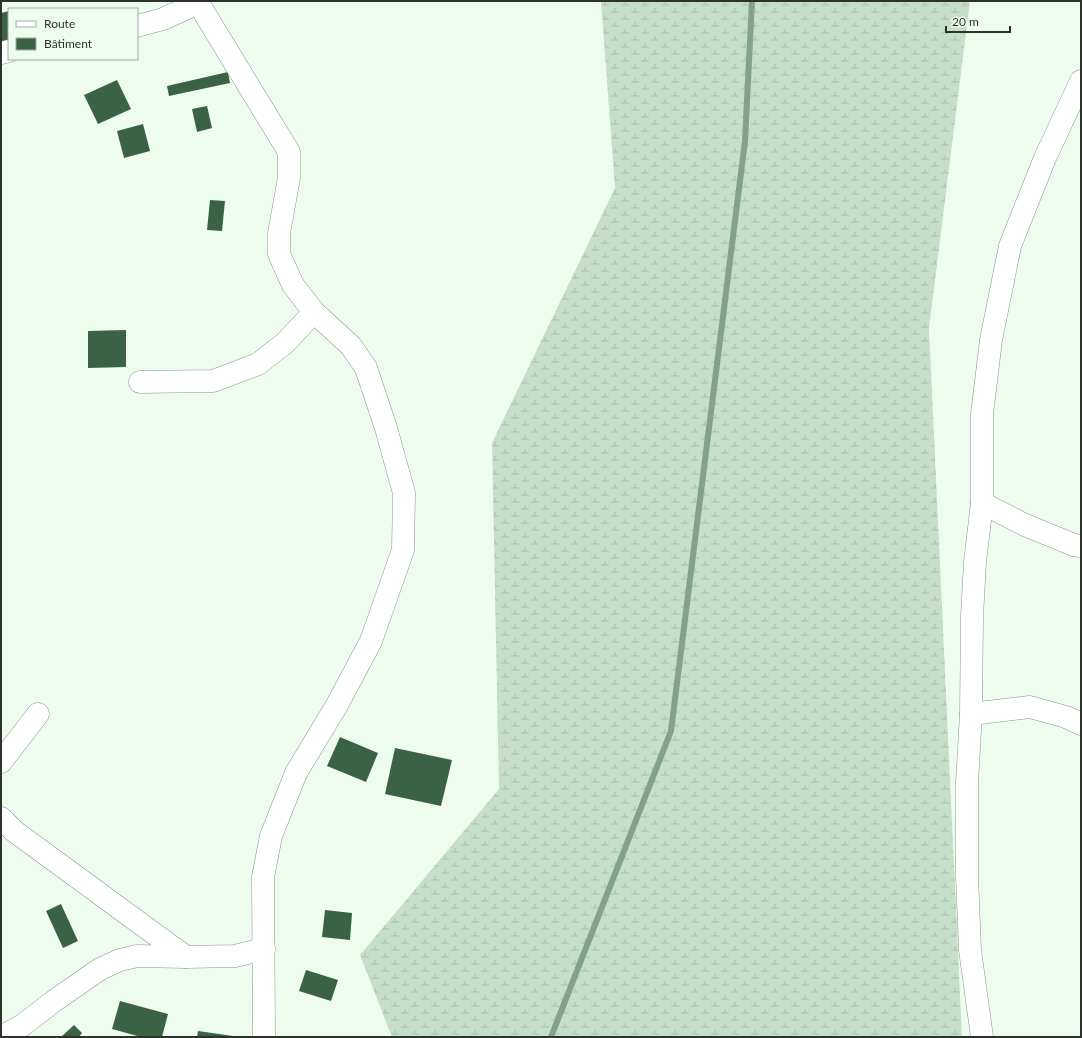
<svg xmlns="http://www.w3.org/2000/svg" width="1082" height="1038" font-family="Lato,sans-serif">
	<defs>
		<pattern id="wetland-marsh" width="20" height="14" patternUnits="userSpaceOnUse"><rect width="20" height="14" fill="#c5dfc9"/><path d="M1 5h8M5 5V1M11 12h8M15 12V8" fill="none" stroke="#aac0ad"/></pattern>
	</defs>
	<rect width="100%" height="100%" fill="#eefcf0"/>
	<path fill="url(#wetland-marsh)" d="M601,1h369l-41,327 33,709h-570l-32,-82 139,-166 -7,-346 123,-255z"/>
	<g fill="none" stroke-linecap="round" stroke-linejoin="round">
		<path stroke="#83a388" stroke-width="6" d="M551,1037l120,-306 74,-590 7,-140"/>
	</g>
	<g fill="#3b6343">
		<path d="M9,11v29l-8,3v-30z"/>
		<path d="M228,72l2,11 -61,13 -2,-10z"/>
		<path d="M117,80l14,29 -33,15 -14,-29z"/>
		<path d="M207,106l5,22 -15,4 -5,-23z"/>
		<path d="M143,124l7,27 -26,7 -7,-27z"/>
		<path d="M210,200l15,1 -3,30 -15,-1z"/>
		<path d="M126,330v37l-38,1v-37z"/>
		<path d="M340,737l38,16 -12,29 -39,-16z"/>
		<path d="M395,748l57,12 -11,46 -56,-12z"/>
		<path d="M61,904l17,37 -15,7 -17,-37z"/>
		<path d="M325,910l27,3 -2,27 -28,-3z"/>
		<path d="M306,970l32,10 -7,21 -32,-10z"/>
		<path d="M120,1001l48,13 -6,23h-21l-29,-8z"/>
		<path d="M74,1025l8,8 -3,4h-18z"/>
		<path d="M198,1031l35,5v1h-36z"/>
	</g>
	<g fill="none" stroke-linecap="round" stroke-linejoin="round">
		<g stroke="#89958a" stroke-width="23">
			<g id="minor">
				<path d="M197,1l92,151v26l-10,55v21l14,31 21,27 37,34 15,22 20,60 18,65 -1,57 -32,91 -34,64 -41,68 -25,63 -8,41 1,160"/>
				<path d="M137,26l26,-7 35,-16"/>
				<path d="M1,53l8,-2"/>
				<path d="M140,382l73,-1 45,-17 27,-21 29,-31"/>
				<path d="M982,503l43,22 49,20 7,1"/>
				<path d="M971,714l59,-7 36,10 15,7"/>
				<path d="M1,762l37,-48"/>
				<path d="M1,818l13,13 172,126"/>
				<path d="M1,1037l22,-12 31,-24 46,-32 20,-9 17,-4 49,1 49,-1 29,-7"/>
				<path d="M982,1037l-12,-87 -3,-74v-94l4,-68 1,-98 3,-54 7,-59v-89l9,-74 19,-94 35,-88 36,-77"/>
			</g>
		</g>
		<use href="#minor" stroke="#fff" stroke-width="22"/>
	</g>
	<rect width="1082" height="1038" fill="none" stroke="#2d322d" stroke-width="4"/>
	<rect x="8" y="8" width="130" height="52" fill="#eefcf0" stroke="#a1aba2"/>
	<rect x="16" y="21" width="20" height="6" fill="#ffffff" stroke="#a1aba2"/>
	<text x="44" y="28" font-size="12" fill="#2d322d">Route</text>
	<rect x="16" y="38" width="20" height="12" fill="#3b6343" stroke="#a1aba2"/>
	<text x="44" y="48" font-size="12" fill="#2d322d">Bâtiment</text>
	<path d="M946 26v6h64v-6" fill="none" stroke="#2d322d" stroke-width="2"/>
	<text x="952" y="26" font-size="12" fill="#2d322d" stroke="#eefcf0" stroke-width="3" paint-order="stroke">20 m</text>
</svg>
